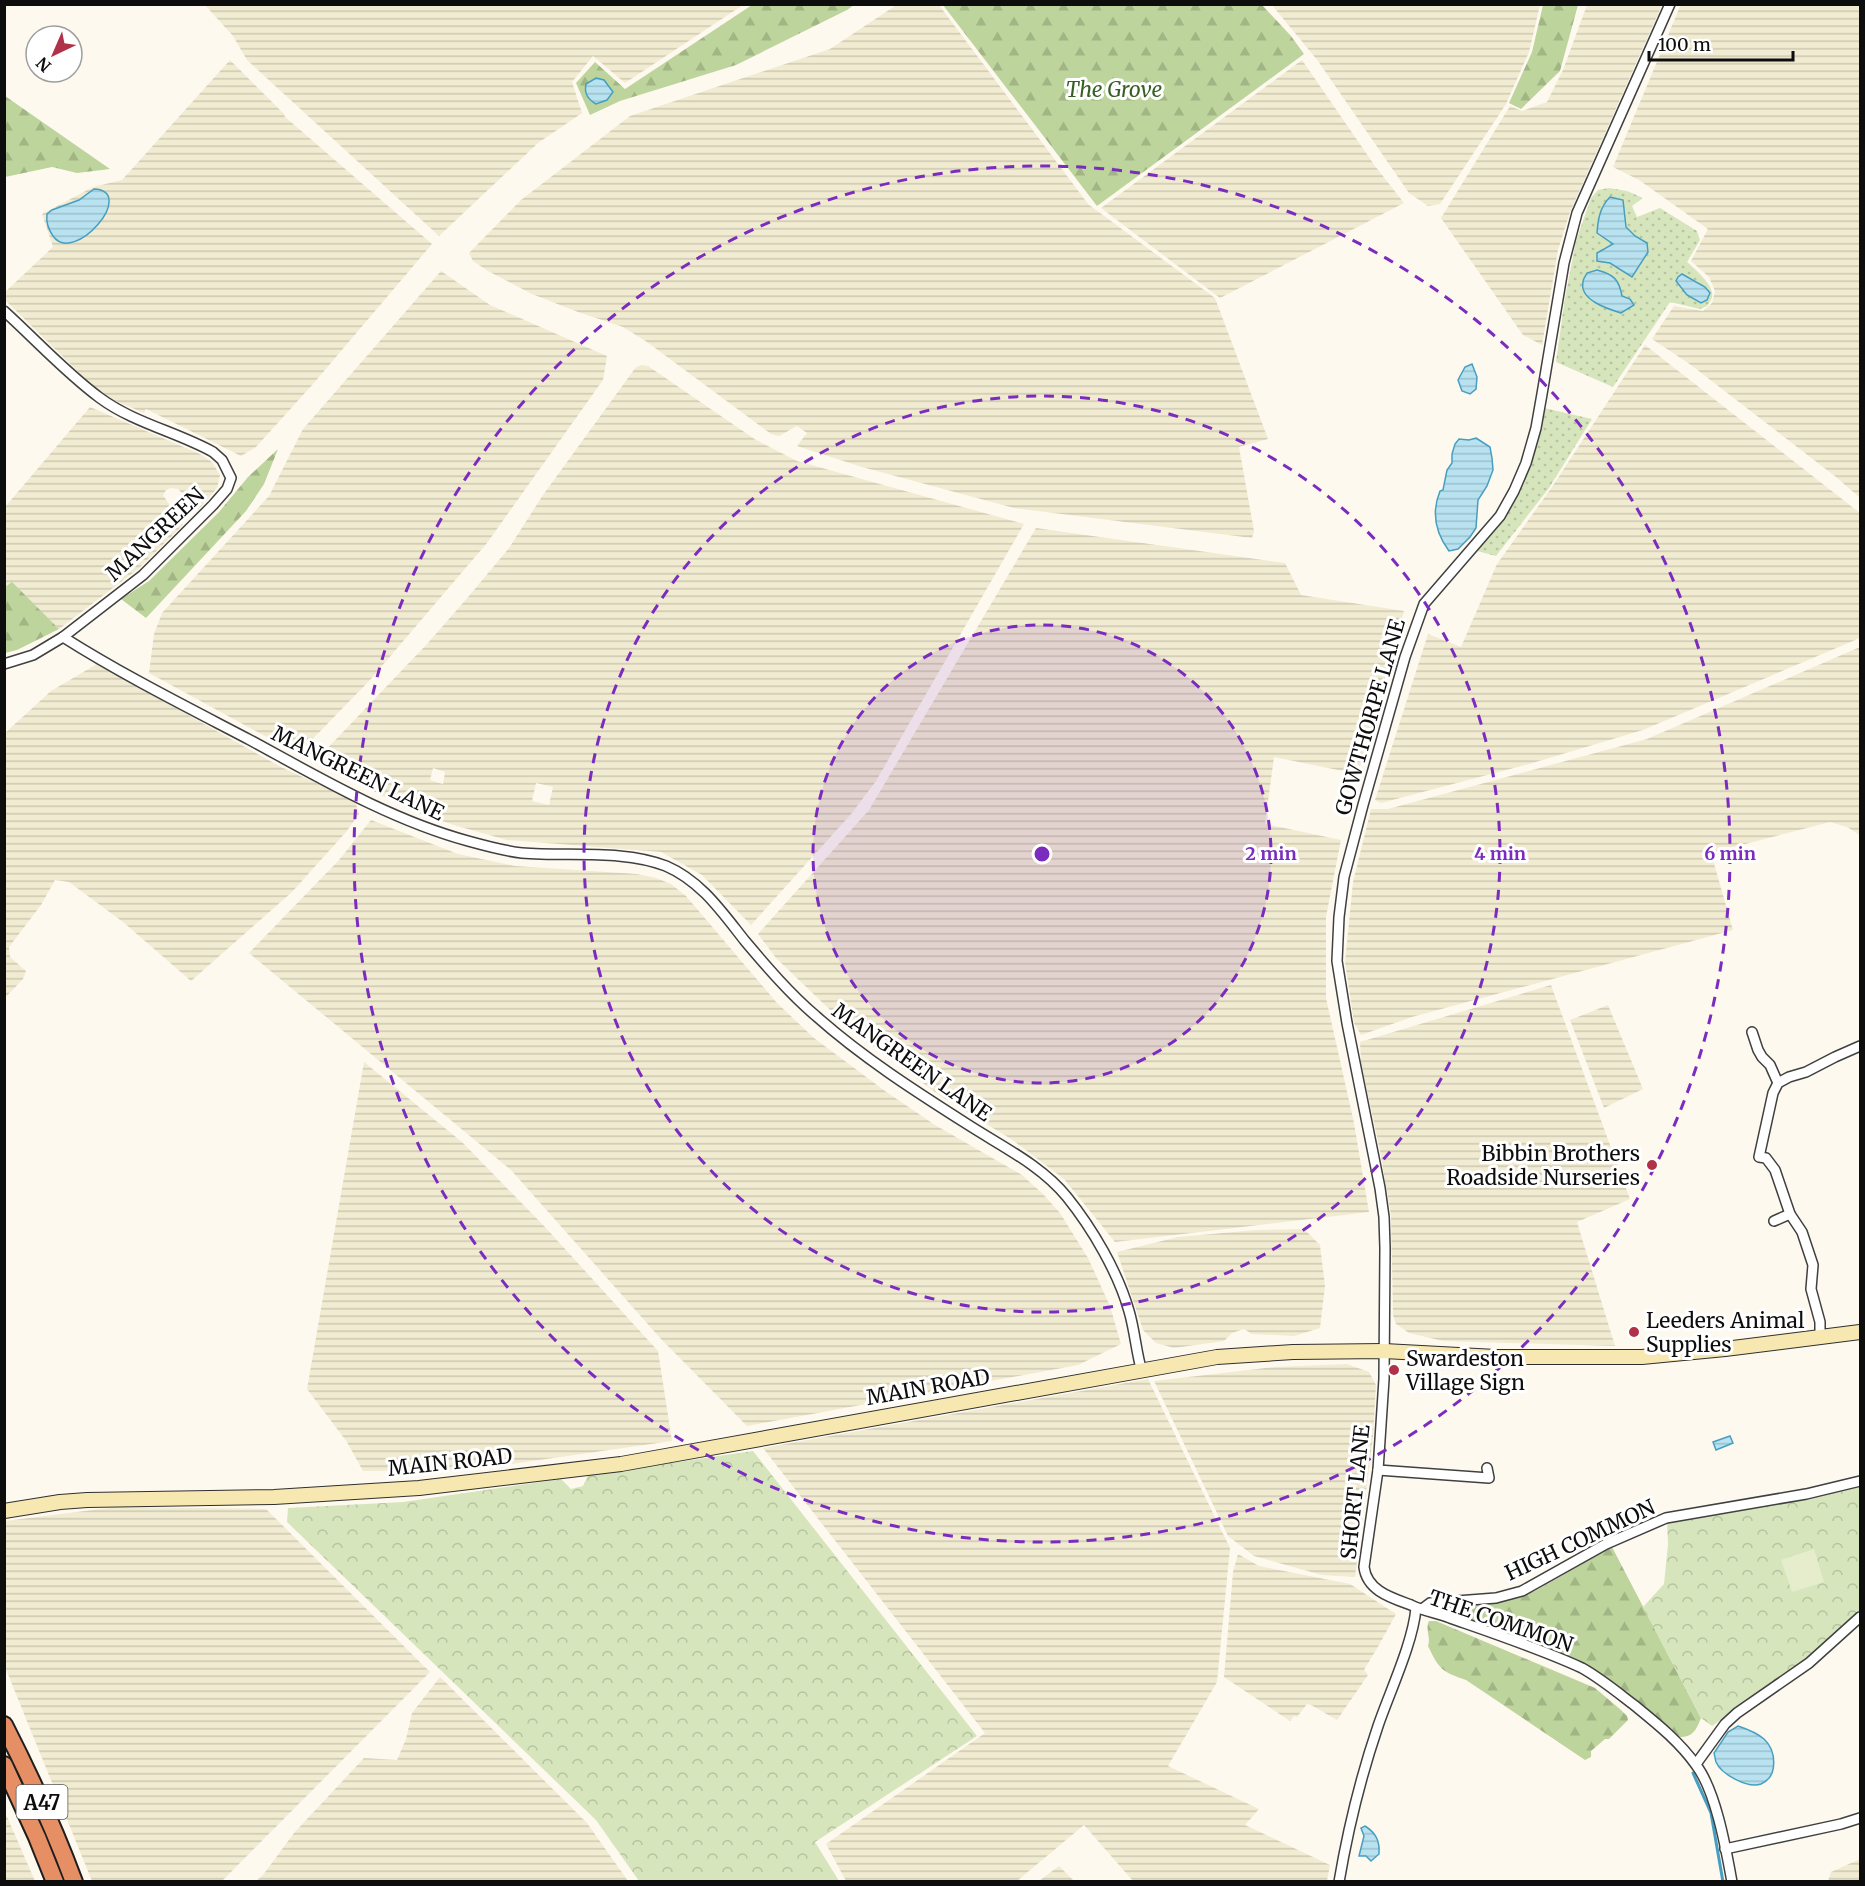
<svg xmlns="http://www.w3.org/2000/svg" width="1865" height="1886" font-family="Merriweather,serif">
	<defs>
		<pattern id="farmland-rules" width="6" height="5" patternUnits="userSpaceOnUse" patternTransform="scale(1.5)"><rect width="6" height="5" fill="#f1ebd1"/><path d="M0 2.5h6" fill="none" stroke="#cdc8b2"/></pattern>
		<pattern id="grass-dots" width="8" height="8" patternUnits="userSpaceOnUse" patternTransform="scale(1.5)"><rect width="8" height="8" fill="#d6e5bc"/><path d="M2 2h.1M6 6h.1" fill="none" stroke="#b6c3a0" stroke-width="1.8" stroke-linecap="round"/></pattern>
		<pattern id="forest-firs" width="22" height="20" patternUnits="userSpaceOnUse" patternTransform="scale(1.5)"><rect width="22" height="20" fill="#bdd49c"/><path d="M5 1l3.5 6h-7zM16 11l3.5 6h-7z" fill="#a1b585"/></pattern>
		<pattern id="park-crowns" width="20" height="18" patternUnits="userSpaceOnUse" patternTransform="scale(1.5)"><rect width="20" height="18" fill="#d6e5bc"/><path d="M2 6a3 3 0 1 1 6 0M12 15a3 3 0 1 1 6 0" fill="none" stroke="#b6c3a0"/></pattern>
		<pattern id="water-rules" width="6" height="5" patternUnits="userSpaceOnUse" patternTransform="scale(1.5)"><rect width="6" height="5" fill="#b8e2f0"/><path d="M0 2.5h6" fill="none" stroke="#9dc1cd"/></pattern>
	</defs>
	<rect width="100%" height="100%" fill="#fdf9ef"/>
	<g fill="url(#farmland-rules)" fill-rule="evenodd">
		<path d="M898,4l41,1 149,199 127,94 53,141 -29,8 15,84 -2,7 -238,-30 -152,-41 -65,-21 10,-13 -10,-7 -18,10 -8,-2 -124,-92 -24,-15 -45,-15 -46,-18 -44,-23 -15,-10 -4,-8 52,-53 109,-84 200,-67z"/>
		<path d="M1681,4l179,1v493l-24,-21 -145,-112 -39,-26 22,-33 29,5 9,-8 3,-12 -6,-14 -18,-16 17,-32 -69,-49 -26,-13z"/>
		<path d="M205,5h538l-118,78 -32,-27 -21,26 10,31 -44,30 -99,93 -192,-176 -14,-24z"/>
		<path d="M1272,5h268l-11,47 -23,52 -66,100 -12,2 -19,-13 -91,-132z"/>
		<path d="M1587,5h75l-92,207 -12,38 -16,95 -19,-10 -82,-117 69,-112 12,5 25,-9 16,-32z"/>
		<path d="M230,60l55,55 -1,1 148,128 -119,140 -57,63 -15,9 -95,-47 -2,4 -42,-18 -97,-95v-8l48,-45 -11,-33 51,-27 29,-7z"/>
		<path d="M1302,60l73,106 29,37 -184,95 -119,-90z"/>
		<path d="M441,271l49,34 117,51 -4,24 -116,163 -117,137 -72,74 -149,-81 5,-39 8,-21 107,-117 34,-67z"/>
		<path d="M1645,345l215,168v125l-217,92 -114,34 -148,39 -6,-3 53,-166 33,13 36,-83 55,-77z"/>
		<path d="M642,365l6,1 108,74 41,21 227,63 -148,257 -24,32 -101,112 -49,-50 -41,-23 -154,-12 -50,-14 -47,-16 -81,-42 -8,-7 -1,-5 107,-112 42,-48 40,-48 34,-53 93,-128zM433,768l12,4 -2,12 -13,-4zM536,783l17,4 -4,18 -17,-4z"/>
		<path d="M90,407l110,47 12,8 8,13 -3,13 -19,22 -20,-21 -7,-1 -5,2 -3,5 20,30 -45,44 -79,60 -47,-46 -7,4v-80z"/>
		<path d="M1036,528l249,35 16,32 103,16 -46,163 -84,-17 -9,67 76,16 -15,77v81l28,125 15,89 -254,30 -51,-63 -53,-40 -72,-44 -89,-66 -74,-71 -18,-24 111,-124z"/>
		<path d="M1860,647v188l-13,-8 -17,-5 -119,31 22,77 -321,87 -51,18 -7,-12 -9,-61 8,-80 18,-73h17l259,-70z"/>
		<path d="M97,664l184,103 74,34 4,13 -13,18 -54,60 -101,89 -68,-59 -54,-40 -14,-2 -14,25 -32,42 1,10 16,14 -3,8 -18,19v-265l46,-42z"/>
		<path d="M371,820l87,34 57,12 122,8 19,4 15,6 15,12 91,107 37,35 71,53 50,34 87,50 21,19 17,19 28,45 22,48 11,38 -43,21 -331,61 -86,-87 -150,-169 -262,-217 90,-93z"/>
		<path d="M1551,985l79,214 -53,23 38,124 -172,-5 -34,-8 -13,-9 -3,-9 -2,-100 -11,-64 -19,-89 -1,-20z"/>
		<path d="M1608,1005l35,84 -39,19 -34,-88z"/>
		<path d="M364,1062l98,80 83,85 113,124 14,90 -202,29 -107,1 -16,-29 -40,-53z"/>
		<path d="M1304,1229l16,16 5,41 -5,42 -26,8 -42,-2 -8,-5 -12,4 -8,8 -50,7 -18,-5 -13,-13 -26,-78 61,-15 78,-7z"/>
		<path d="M1347,1364l22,8 7,13 -3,52 -18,140 -33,-2 -68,-19 -26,-20 -74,-155 121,-14z"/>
		<path d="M1148,1379l82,169 -13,134 -49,84 91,43 -14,16 85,40 -3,16h-194l-49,-56 -67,56h-171l-20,-37 159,-111 -222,-285z"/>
		<path d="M117,1507l149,2 164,163 -208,209h-130l-87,-214v-146z"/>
		<path d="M1238,1554l21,12 91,18 46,30 -17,31 -15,25 4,5 -31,45 -26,-15 -4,-1 -10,13 -3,-1 -4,5 -66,-44 9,-105z"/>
		<path d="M440,1677l147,146 41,58h-372l7,-6 31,-42 70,-75 33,2 9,-21 6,-26z"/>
		<path d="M5,1812l30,69h-30z"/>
		<path d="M1860,1859v22h-32l3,-9z"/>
		<path d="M1059,1866l15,15h-35z"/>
	</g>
	<g fill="url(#grass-dots)" fill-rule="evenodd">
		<path d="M1609,188l18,3 16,7 -11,8 5,11 23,-9 37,23 3,9 -13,22c8,7 28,24 25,35 -1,3 -3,6 -5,9l-7,3 -30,-7 -57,85 -57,-25 9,-64 11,-57 15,-43 7,-8zM1623,200l3,27 9,9 12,7 -15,34 -22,-14 -7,-15 11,-4 -5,-3z"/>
		<path d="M1544,408l48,11 -43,69 -53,68 -19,-5 10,-14 44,-74 10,-34z"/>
	</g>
	<g fill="url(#forest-firs)">
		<path d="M752,5h102l-7,5 -111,55 -116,36 -30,14 -14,-32 19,-21 30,27z"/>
		<path d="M943,5h319l29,31 13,18 -207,152z"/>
		<path d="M1543,5h35l-18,66 -39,38 -12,-6 23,-51z"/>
		<path d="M5,96l105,73 -33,4 -25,-6 -47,10z"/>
		<path d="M278,449l-14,35 -18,27 -100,107 -25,-19 28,-18 70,-69 29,-35z"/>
		<path d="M12,582l47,47 -42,21 -12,3v-66z"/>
		<path d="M1612,1547l89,171c-5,13 -9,20 -23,19l-21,-19 -73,-54 -36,-16 -116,-40 2,-3 64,-4 19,-4 18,-6z"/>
		<path d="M1429,1621h7l159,67 26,22 6,6 1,4 -19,19h-4l-14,12v6l-6,3 -119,-80c-24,-8 -27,-11 -38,-34 3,-9 -3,-16 1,-25z"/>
	</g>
	<g fill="url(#park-crowns)">
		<path d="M753,1451l224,285 -162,106 24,39h-200l-43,-61 -309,-298 1,-14 115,-6 158,-23 10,10 12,-3 5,-11z"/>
		<path d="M1860,1485v126l-53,49 -95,66 -11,-8 -58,-111 21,-23 4,-40 -1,-23z"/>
	</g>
	<path fill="#e6edcd" d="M1814,1549l10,33 -32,10 -11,-32z"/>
	<g fill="url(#water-rules)" stroke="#469fc1" stroke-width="1.5">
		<path d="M596,78l8,2 9,12 -6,8 -11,4c-8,-5 -12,-10 -10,-20z"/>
		<path d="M94,189c44,2 -20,77 -41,47 -5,-7 -7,-14 -6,-22l5,-4 27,-10z"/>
		<path d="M1610,197l13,3 3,27 9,9 12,7 1,9 -16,25 -22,-14 -13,-2v-8l16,-9 -16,-11c1,-14 3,-26 13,-36z"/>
		<path d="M1597,270c16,4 22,9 25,26l8,3 4,6 -13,8c-13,-4 -42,-13 -38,-31 0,-4 3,-6 4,-9z"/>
		<path d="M1682,274l23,13 5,6 -3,7 -6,3 -14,-8 -11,-14 2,-4z"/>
		<path d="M1472,364l5,13 -1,12 -6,5 -8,-3 -4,-11 7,-13z"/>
		<path d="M1476,438l14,9 2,11 1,12 -6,16 -9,14 -2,28 -6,9 -12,12 -9,2c-14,-19 -18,-38 -9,-60l3,-1 4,-20 5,-7v-9l3,-10 4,-5 10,1z"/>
		<path d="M1730,1436l3,7 -17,7 -3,-8z"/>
		<path d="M1738,1726c9,3 19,7 26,13 12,11 15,37 -3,45 -13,5 -40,-10 -45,-22 -1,-3 -1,-6 -2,-9l14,-21z"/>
		<path d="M1365,1826c11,7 15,15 14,28l-8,7 -5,-5h-7l5,-20 -3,-8z"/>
	</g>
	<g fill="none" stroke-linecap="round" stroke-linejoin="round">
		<path stroke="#469fc1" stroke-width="3" d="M1693,1773l18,40 12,69"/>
		<g stroke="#404040" stroke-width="12">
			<g id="street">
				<path d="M1670,4l-93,209 -13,50 -22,131 -6,34 -10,35 -12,28 -14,25 -76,88 -19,53 -42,148 -19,72 -5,40 -2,44 10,62 33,165 4,29 1,31 -1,131 -6,91 -14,97c3,24 28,31 47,38 12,6 26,8 39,13 43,15 91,31 132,50 18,10 35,24 52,37 22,18 45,36 62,60 20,26 30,84 36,117"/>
				<path d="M4,311c32,29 62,62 96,87 34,25 77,34 113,54l9,8 9,18 -4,11 -14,16 -70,70 -80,62 -30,18 -29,9"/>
				<path d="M63,637c60,38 124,70 187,103 70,38 141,80 218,101 18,5 36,10 54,12 45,4 101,-4 144,13 35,15 56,46 79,75 22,26 45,53 71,75 46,41 99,75 151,108 34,22 74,41 100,73 25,31 51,75 62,114 6,20 7,41 13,61"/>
				<path d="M1752,1032l6,18 4,7 8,8 8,18"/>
				<path d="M1774,1221l16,-7"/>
				<path d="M1820,1337v-15l-9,-33 2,-24 -11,-33 -12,-18 -15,-44 -9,-12 -7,-1 14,-64 5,-10 11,-6 17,-5 29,-15 25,-11"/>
				<path d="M1378,1470l111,8 -2,-10"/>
				<path d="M1422,1609l8,-6 66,-5 26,-7 84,-47 60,-26 140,-24 54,-13"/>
				<path d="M1696,1764l29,-40 12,-11 72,-50 51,-46"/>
				<path d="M1725,1849l116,-25 19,-6"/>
				<path d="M1339,1882c9,-53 22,-106 39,-156 12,-35 35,-83 38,-118"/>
			</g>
		</g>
		<g stroke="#2f2f2f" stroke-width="16">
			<path id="secondary" d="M4,1511l56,-9 27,-2 187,-3 145,-9 202,-24 596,-107 76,-5 91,-1 112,6h146l83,-8 135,-17"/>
		</g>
		<g stroke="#1e1e1e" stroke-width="20">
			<g id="highway">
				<path d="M4,1725c26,51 50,103 70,157"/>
				<path d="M4,1765l33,72 18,45"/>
			</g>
		</g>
		<use href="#street" stroke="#fff" stroke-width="9"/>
		<use href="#secondary" stroke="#f7e7b0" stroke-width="14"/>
		<use href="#highway" stroke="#e78f64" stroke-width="16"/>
	</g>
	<circle cx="1042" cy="854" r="229" fill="#7b2cbf" fill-opacity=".12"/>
	<g fill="none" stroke="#7b2cbf" stroke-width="3" stroke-dasharray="10 8">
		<circle cx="1042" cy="854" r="229"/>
		<circle cx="1042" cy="854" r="458"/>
		<circle cx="1042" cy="854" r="688"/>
	</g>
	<g fill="#b03248" stroke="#fff" stroke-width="2">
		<circle cx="1652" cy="1165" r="6"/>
		<circle cx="1634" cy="1332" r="6"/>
		<circle cx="1394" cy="1370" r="6"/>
	</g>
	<g text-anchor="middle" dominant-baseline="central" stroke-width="6" stroke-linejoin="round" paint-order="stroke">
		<rect fill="#fff" stroke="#565656" stroke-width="1.5" x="16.5" y="1785" width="51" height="34" rx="4.5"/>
		<g font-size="20" font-weight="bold" fill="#0d0d0d">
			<text x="42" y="1802">A47</text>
		</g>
		<g font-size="21" font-style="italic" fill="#375f24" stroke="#fff">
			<text x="1114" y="89">The Grove</text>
		</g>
		<g font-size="21" fill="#0d0d0d" stroke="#fff">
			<text transform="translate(155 534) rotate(-43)">MANGREEN</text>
			<text transform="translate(1370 717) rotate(-74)">GOWTHORPE LANE</text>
			<text transform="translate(358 773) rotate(26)">MANGREEN LANE</text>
			<text transform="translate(912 1062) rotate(35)">MANGREEN LANE</text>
			<text transform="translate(928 1387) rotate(-10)">MAIN ROAD</text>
			<text transform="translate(450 1462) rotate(-6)">MAIN ROAD</text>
			<text transform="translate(1355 1492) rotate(-84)">SHORT LANE</text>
			<text transform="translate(1580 1540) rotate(-25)">HIGH COMMON</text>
			<text transform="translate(1501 1621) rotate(19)">THE COMMON</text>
		</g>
		<g font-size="21" fill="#0d0d0d" stroke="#fff" text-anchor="start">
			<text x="1640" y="1153" text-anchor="end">Bibbin Brothers<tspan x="1640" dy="24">Roadside Nurseries</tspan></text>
			<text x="1646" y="1320">Leeders Animal<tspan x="1646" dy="24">Supplies</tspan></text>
			<text x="1406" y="1358">Swardeston<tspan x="1406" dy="24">Village Sign</tspan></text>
		</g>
	</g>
	<circle cx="1042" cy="854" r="9" fill="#7b2cbf" stroke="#fff" stroke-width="3"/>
	<g font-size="18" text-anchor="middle" font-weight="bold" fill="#7b2cbf" stroke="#fff" stroke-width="6" stroke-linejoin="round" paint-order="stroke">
		<text x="1271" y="860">2 min</text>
		<text x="1500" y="860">4 min</text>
		<text x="1730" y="860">6 min</text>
	</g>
	<rect width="1865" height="1886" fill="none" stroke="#0d0d0d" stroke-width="12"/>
	<g transform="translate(54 54) rotate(224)"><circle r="28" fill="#ffffff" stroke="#9e9e9e" stroke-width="1.5"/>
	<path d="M0-4.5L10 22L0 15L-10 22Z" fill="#b03248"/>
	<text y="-9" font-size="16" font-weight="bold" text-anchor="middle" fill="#0d0d0d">N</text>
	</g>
	<path d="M1649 51v9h144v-9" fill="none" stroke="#0d0d0d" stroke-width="3"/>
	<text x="1658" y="51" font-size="18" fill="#0d0d0d" stroke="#ffffff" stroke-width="4.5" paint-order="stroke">100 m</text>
</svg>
